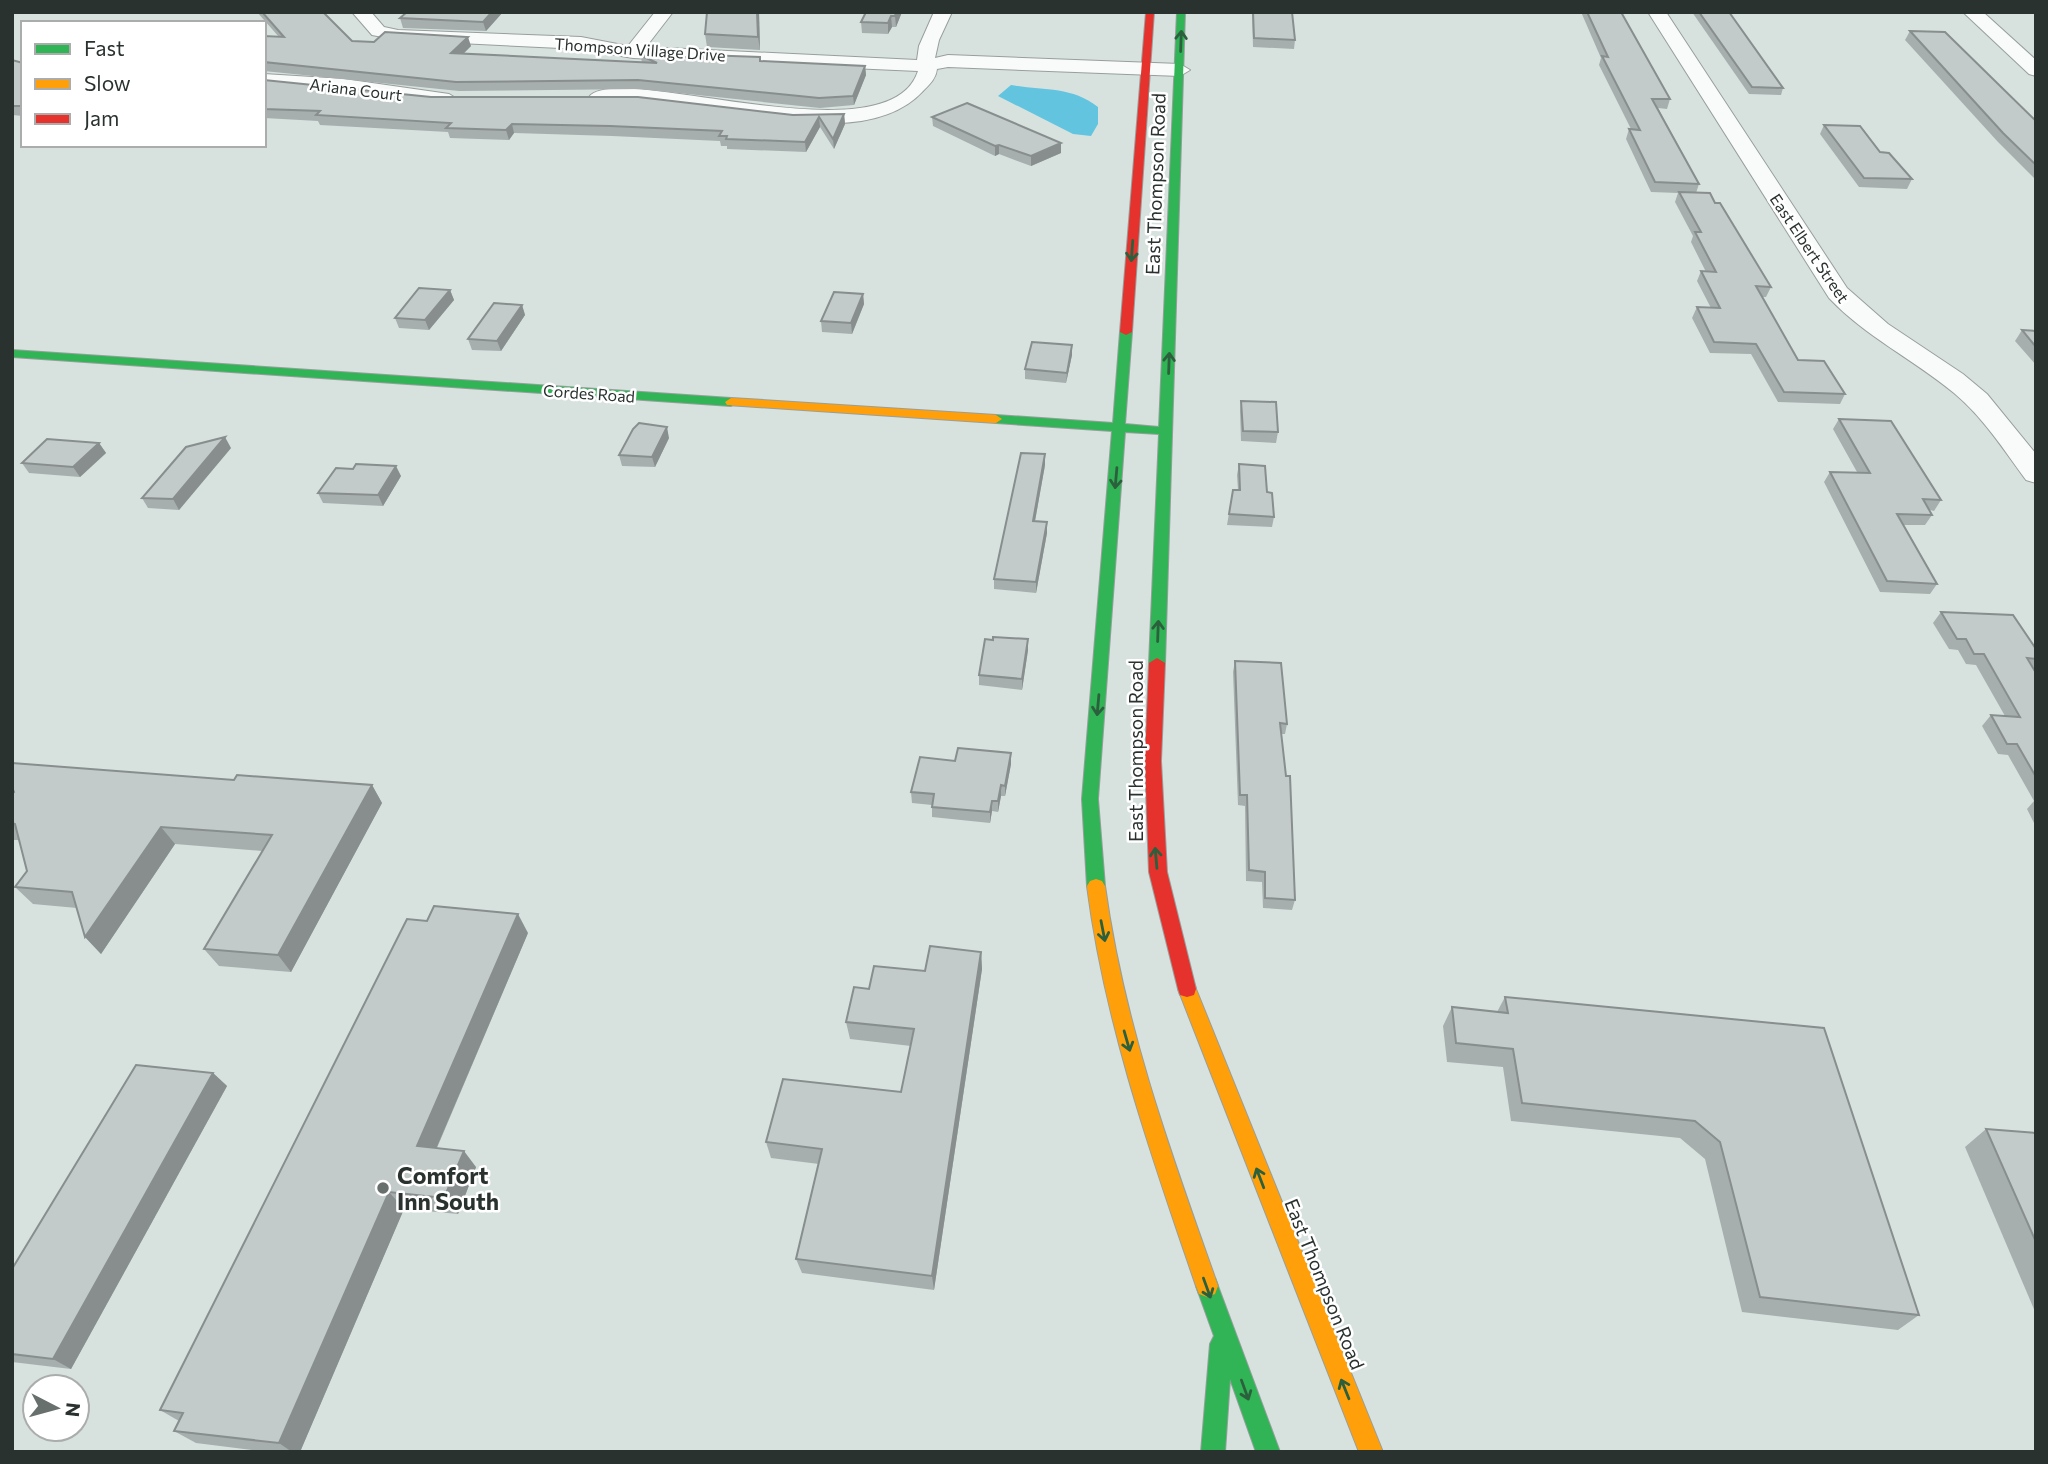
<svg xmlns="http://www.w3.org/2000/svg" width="2048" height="1464" font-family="Commissioner,sans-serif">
	<rect width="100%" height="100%" fill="#d7e2df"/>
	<path fill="#63c4df" d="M1011,85c32,6 60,1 87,22v17l-7,12 -18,-2 -75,-38z"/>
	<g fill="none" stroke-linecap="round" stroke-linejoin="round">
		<g stroke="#979f9d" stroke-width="2">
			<g id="street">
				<path d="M352,12h19l13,15 14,3 183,7 47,9 27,-34h18l-27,35 271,13 2,-14 15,-34h18l-13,28 -4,18 13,-3 232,9 10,6 -10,6 -232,-9 -11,2c-1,10 -8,16 -14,22 -52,57 -171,23 -238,16 -29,-4 -57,-5 -86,-4l-10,-6c28,-37 300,65 329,-26l-285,-13 -52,-9 -183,-9 -26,-5z"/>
				<path d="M1648,12h18l181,276 41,36 75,50 24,20 49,60v29l-10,-3c-22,-30 -43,-63 -72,-87 -41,-34 -88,-56 -125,-95z"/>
				<path d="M1963,12h20l53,48v16l-7,-2z"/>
				<path d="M264,74l80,5 105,15 10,6 -10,6 -105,-15 -80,-5z"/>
			</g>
		</g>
		<g stroke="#979f9d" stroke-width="2">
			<g id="fast">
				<path d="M1177,12h8l-20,651 -8,5 -8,-5 10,-229 -34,-2 -27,367 7,87 -3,5 -6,2 -6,-2 -3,-5 -5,-87 30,-368 -116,-8 -6,-4 6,-4 117,8 7,-91 6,-3 6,3 -7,92 34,3z"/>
				<path d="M12,350l719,48 6,4 -6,4 -719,-49z"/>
				<path d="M1207,1275l8,3 3,8 62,166h-24l-26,-73 -5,73h-24l9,-108 4,-8 -18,-50 3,-8z"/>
			</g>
		</g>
		<g stroke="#979f9d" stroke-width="2">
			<g id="slow">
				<path d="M731,398l265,17 6,4 -6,4 -269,-18 -2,-3z"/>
				<path d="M1096,879l6,2 3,5c19,139 66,268 113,400l-3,8 -8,3 -8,-3 -3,-8c-45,-132 -91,-261 -109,-400l3,-5z"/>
				<path d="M1187,981l7,2 2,6 187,463h-24l-181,-463 2,-6z"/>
			</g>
		</g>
		<g stroke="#979f9d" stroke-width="2">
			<g id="jam">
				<path d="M1146,12h8l-22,320 -6,3 -6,-3z"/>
				<path d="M1157,658l8,5 -4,98 6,111 29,117 -2,6 -7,2 -7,-2 -2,-6 -29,-117 -4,-111 4,-98z"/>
			</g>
		</g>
		<use href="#street" fill="#f9fbfa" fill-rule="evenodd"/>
		<use href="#fast" fill="#30b455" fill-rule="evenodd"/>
		<use href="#slow" fill="#ff9f0a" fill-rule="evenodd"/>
		<use href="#jam" fill="#e5322d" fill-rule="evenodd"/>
	</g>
	<g fill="#a7afae">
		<path d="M257,12h65l30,29 119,5 -8,8 179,8 -2,-7 225,11 1,9 -12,30 -34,3 -180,-19 -181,2 -195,-20v-35l15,1z"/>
		<path d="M407,12h96l-17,19 -83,-3 -3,-10z"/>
		<path d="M707,12h52l1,38 -53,-3 -2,-13z"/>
		<path d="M902,12l-6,15h-4l-4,7 -26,-1 -1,-11z"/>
		<path d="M999,12h43v2z"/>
		<path d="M1252,12h40l3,28 -1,9 -41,-2z"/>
		<path d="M1581,12h40l49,87 -3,10 -9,-1 41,76 -3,9 19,10 56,84 -5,10h-4l36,63 47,34 -5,10 -62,-2 -27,-48 -41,-1 -18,-35 5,-11 14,1 -14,-27 4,-10 5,1 -15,-30 2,-6 -18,-34 3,-9 -27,-1 -25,-53 3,-10h2l-32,-64 2,-7z"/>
		<path d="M1692,12h37l54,76 -2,7 -32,-1z"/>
		<path d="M1910,31l126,90v59l-38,-38 -93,-102z"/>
		<path d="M12,60l11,3v53l-11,-1z"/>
		<path d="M264,80l167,17 362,18 51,-1 1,10 -11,25 -14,-22 -14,25 -79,-3v-3h-6l-1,-5 -108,-5 -98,-3 -5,7 -59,-2 -2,-6 -128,-7 -2,-4 -54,-3z"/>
		<path d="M932,117l129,26v10l-30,13 -32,-12 -4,2 -62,-30z"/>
		<path d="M1824,125l56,27 32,27 -5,10 -48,-2 -39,-53z"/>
		<path d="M450,290l4,10 -25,30 -30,-2 -4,-10z"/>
		<path d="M863,294l1,10 -12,30 -30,-2 -1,-11z"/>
		<path d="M522,305l3,10 -24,36 -29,-1 -4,-11z"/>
		<path d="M2022,330l14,1v34l-21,-24z"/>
		<path d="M1072,345v10l-6,28 -41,-4v-10z"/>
		<path d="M1241,401l37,31 -2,11 -35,-2 -1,-30z"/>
		<path d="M1839,419l102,81 -7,11 -4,-1 2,5 -7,10h-22l34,59 -7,10 -50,-2 -56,-110 6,-10h27l-24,-43z"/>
		<path d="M669,438l-14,29 -33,-1 -3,-11z"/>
		<path d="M99,443l7,10 -26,24 -51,-4 -7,-10z"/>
		<path d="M231,448l-52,62 -31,-2 -6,-10z"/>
		<path d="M1239,464l28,28 7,25 -2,10 -45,-2 6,-35h5l-1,-15z"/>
		<path d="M1045,465l-10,56 12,12 -11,60 -42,-4v-10z"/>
		<path d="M353,469l48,7 -18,30 -60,-3 -5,-10z"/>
		<path d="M1941,612l95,37v18l-2,3 2,3v154l-9,-18 7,-8 -26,-46 -10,-1 -16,-28 9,-11 14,1 -29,-51 -10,-1 -8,-14 -9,-1 -16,-26z"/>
		<path d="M1028,650l-6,40 -43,-5v-10z"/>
		<path d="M1235,661l52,63 -2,10h-4l14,166 -3,10 -29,-2 -1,-26 -16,-1 -1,-75 -7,-1 -5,-133z"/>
		<path d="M955,761l56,3 -6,32h-4l-3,16 -6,-1 -2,12 -58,-6v-12l-20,-2 -1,-11z"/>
		<path d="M234,780l138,5 10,18 -91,169 -72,-6 -15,-17 58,-98 -87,-7 -74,110 -16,-17 -8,-29 -44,-4 -18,-17 12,-16 -8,-31h-7v-46z"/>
		<path d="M528,933l-91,215 39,19 -18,47 -54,-5 -104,243h-31l-73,-9 -22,-12 5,-10 -19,-11z"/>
		<path d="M981,952l1,17 -48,321 -132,-17 -6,-14 23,-95 -48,-6 -5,-16 135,-50 10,-46 -61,-7 -4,-17 23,-33z"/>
		<path d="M1505,997l319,31 95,287 -21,15 -156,-18 -37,-153 -25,-21 -169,-17 -8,-54 -56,-5 -4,-36 9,-19 45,5z"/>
		<path d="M213,1073l14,13 -156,283 -59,-7v-93z"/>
		<path d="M1986,1129l50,4v181l-71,-167z"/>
	</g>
	<g fill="#888e8d">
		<path d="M492,12h11l-17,19 -3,-9z"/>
		<path d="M757,12h2l1,38 -2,-13z"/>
		<path d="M896,12h6l-6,15 -1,-11z"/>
		<path d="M891,16l1,11 -4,7v-11z"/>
		<path d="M468,37l3,9 -17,17 -3,-10z"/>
		<path d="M865,66l1,9 -12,30 -1,-9z"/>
		<path d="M844,114l1,10 -11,25 -1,-10z"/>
		<path d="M819,117l1,10 -14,25 -1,-10z"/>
		<path d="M512,124l2,9 -5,7 -3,-10z"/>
		<path d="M1061,143v10l-30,13v-10z"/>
		<path d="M999,145v9l-4,2v-10z"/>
		<path d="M450,290l4,10 -25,30 -4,-10z"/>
		<path d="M863,294l1,10 -12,30 -1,-11z"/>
		<path d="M522,305l3,10 -24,36 -4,-10z"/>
		<path d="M1072,345v10l-6,28 1,-10z"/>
		<path d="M667,427l2,11 -14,29 -3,-10z"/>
		<path d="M225,437l6,11 -52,62 -6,-11z"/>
		<path d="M99,443l7,10 -26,24 -7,-10z"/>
		<path d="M1045,454v11l-12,67v-11z"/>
		<path d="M396,466l5,10 -18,30 -5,-11z"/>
		<path d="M1047,522v11l-11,60v-11z"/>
		<path d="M1028,639v11l-6,40v-11z"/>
		<path d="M1011,753v11l-6,32v-10z"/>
		<path d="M372,785l10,18 -91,169 -13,-17z"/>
		<path d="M1001,785v11l-3,16v-11z"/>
		<path d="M992,801v10l-2,12v-11z"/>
		<path d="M161,827l14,17 -74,110 -16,-17z"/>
		<path d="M518,914l10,19 -98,230 -13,-17z"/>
		<path d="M981,952l1,17 -48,321 -2,-14z"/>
		<path d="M213,1073l14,13 -156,283 -18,-10z"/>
		<path d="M464,1151l12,16 -18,47 -14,-16z"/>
		<path d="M389,1192l15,17 -104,243h-8l-13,-9z"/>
	</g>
	<g fill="#c2cbca" stroke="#888e8d" stroke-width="2">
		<path d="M262,12h61l29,29 22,1 11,-10 83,5 -17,16 206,10 -17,-8 64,3v-3l56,2v4l105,5 -12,30 -34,2 -181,-18 -182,2 -192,-20v-26l20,1z"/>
		<path d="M407,12h85l-9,10 -83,-4z"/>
		<path d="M707,12h50l1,25 -53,-3z"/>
		<path d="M866,12h30l-1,4h-4l-3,7 -27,-1z"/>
		<path d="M1253,12h39l3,28 -41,-2z"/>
		<path d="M1587,12h34l49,87h-18l47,85 -44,-2 -26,-53 11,1 -38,-74 6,1z"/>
		<path d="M1699,12h30l54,76 -31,-1z"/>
		<path d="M1910,31l35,1 91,89v44l-33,-32z"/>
		<path d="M12,60l11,3v43h-11z"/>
		<path d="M264,80l167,17h207l155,18 51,-1 -11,25 -14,-22 -14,25 -79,-3 1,-3h-8l3,-5 -112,-5 -98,-2 -6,6 -60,-2 5,-5 -135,-8 4,-4 -56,-2z"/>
		<path d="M967,103l94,40 -30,13 -32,-11 -4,1 -63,-29z"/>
		<path d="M1824,125l36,1 20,26 9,1 23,26 -48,-1z"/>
		<path d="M1679,192l31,1 5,10h5l51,84 -15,-1 42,74 26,1 21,33 -61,-2 -28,-48 -42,-2 -17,-35 23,1 -19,-37 15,1 -21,-40h6z"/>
		<path d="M419,288l31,2 -25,30 -30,-2z"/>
		<path d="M834,292l29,2 -12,29 -30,-2z"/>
		<path d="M494,303l28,2 -25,36 -29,-2z"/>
		<path d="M2022,330l14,1v16z"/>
		<path d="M1032,342l40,3 -5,28 -42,-4z"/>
		<path d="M1241,401l35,1 2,30 -35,-1z"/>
		<path d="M1839,419l52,2 50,79 -18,-1 9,16 -35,-1 40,70 -50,-3 -57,-109 40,1z"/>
		<path d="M639,423l28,4 -15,30 -33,-2 14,-26z"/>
		<path d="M225,437l-52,62 -31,-1 44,-51z"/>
		<path d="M47,439l52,4 -26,24 -51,-4z"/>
		<path d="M1021,453l24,1 -12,67 14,1 -11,60 -42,-3z"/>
		<path d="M356,464l40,2 -18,29 -60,-2 18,-25 17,1z"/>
		<path d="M1239,464l26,2 2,26 5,1 2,24 -45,-3 4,-24h7z"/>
		<path d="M1941,612l72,3 23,34v10l-9,-1 9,15v104l-19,-33h-10l-16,-29 29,2 -36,-63h-10l-8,-15h-9z"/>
		<path d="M993,637l35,2 -6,40 -43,-4 6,-36 8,1z"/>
		<path d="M1235,661l46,2 6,61 -7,-1 6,53h4l5,124 -30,-2v-26l-16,-2 -2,-75h-7z"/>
		<path d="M958,748l53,5 -6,33 -4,-1 -3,16h-6l-2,11 -58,-5 2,-13 -23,-2 9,-35 35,4z"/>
		<path d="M12,763l222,17 3,-5 135,10 -94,170 -74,-6 68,-114 -111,-8 -76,110 -13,-45 -57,-5 12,-16 -12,-47 -3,-1v-29l2,-2 -2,-5z"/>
		<path d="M434,906l84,8 -101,232 47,5 -20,47 -55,-6 -110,251 -105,-12 9,-18 -23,-3 247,-491 20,2z"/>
		<path d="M930,946l51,6 -49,324 -136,-17 26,-110 -56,-7 17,-63 118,13 13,-63 -68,-7 8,-35 15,2 5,-23 51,5z"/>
		<path d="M1505,997l319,31 95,287 -159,-18 -40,-155 -25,-21 -173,-18 -9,-54 -57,-6 -4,-36 56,6z"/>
		<path d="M136,1065l77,8 -160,286 -41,-5v-85z"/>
		<path d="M1986,1129l50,4v109z"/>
	</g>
	<defs><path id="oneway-shaft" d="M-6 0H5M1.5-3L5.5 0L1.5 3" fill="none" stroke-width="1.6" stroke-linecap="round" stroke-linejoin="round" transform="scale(1.75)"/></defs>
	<g stroke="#2c603d">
		<use href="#oneway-shaft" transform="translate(1181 41) rotate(-88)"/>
		<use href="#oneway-shaft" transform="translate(1132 251) rotate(94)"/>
		<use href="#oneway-shaft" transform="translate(1169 363) rotate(-88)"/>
		<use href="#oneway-shaft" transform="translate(1116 478) rotate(95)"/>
		<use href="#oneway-shaft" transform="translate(1158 631) rotate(-88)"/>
		<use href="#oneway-shaft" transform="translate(1098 705) rotate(95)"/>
		<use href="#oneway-shaft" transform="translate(1156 858) rotate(-95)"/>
		<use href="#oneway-shaft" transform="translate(1103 931) rotate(79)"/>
		<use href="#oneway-shaft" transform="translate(1127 1041) rotate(74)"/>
		<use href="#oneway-shaft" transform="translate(1260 1178) rotate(-111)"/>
		<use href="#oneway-shaft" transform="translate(1207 1288) rotate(70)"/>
		<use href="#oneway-shaft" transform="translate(1345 1389) rotate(-112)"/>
		<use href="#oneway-shaft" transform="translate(1245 1390) rotate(70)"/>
	</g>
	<circle fill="#67706d" stroke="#fff" stroke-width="2.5" cx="383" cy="1188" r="7"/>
	<g text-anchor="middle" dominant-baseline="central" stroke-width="5" stroke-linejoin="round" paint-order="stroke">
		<g font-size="16" fill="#2a3230" stroke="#fff">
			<text transform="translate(640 49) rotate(4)">Thompson Village Drive</text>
			<text transform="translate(356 89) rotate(7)">Ariana Court</text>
			<text transform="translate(1810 248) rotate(56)">East Elbert Street</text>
			<text transform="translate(589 393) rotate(4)">Cordes Road</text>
		</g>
		<g font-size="19" fill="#2a3230" stroke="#fff">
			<text transform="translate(1155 184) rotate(-88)">East Thompson Road</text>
			<text transform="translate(1135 751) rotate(-90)">East Thompson Road</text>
			<text transform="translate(1325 1284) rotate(68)">East Thompson Road</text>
		</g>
		<g font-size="23" font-weight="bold" fill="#2a3230" stroke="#fff" text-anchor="start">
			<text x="397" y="1175">Comfort<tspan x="397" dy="26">Inn South</tspan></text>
		</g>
	</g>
	<rect width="2048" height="1464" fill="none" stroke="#2a3230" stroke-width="28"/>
	<rect x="21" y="21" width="245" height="126" fill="#ffffff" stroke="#aaadac" stroke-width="2"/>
	<rect x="35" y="44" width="35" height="10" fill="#30b455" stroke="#aaadac" stroke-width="2"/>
	<text x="84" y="56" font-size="21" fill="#2a3230">Fast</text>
	<rect x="35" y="79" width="35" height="10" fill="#ff9f0a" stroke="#aaadac" stroke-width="2"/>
	<text x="84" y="91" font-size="21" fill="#2a3230">Slow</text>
	<rect x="35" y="114" width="35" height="10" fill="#e5322d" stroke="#aaadac" stroke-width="2"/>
	<text x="84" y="126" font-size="21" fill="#2a3230">Jam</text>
	<g transform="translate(56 1408) rotate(96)"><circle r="33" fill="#ffffff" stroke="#aaadac" stroke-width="2"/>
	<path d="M0-5L12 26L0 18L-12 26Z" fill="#67706d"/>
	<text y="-10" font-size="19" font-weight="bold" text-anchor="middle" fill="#2a3230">N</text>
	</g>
</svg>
